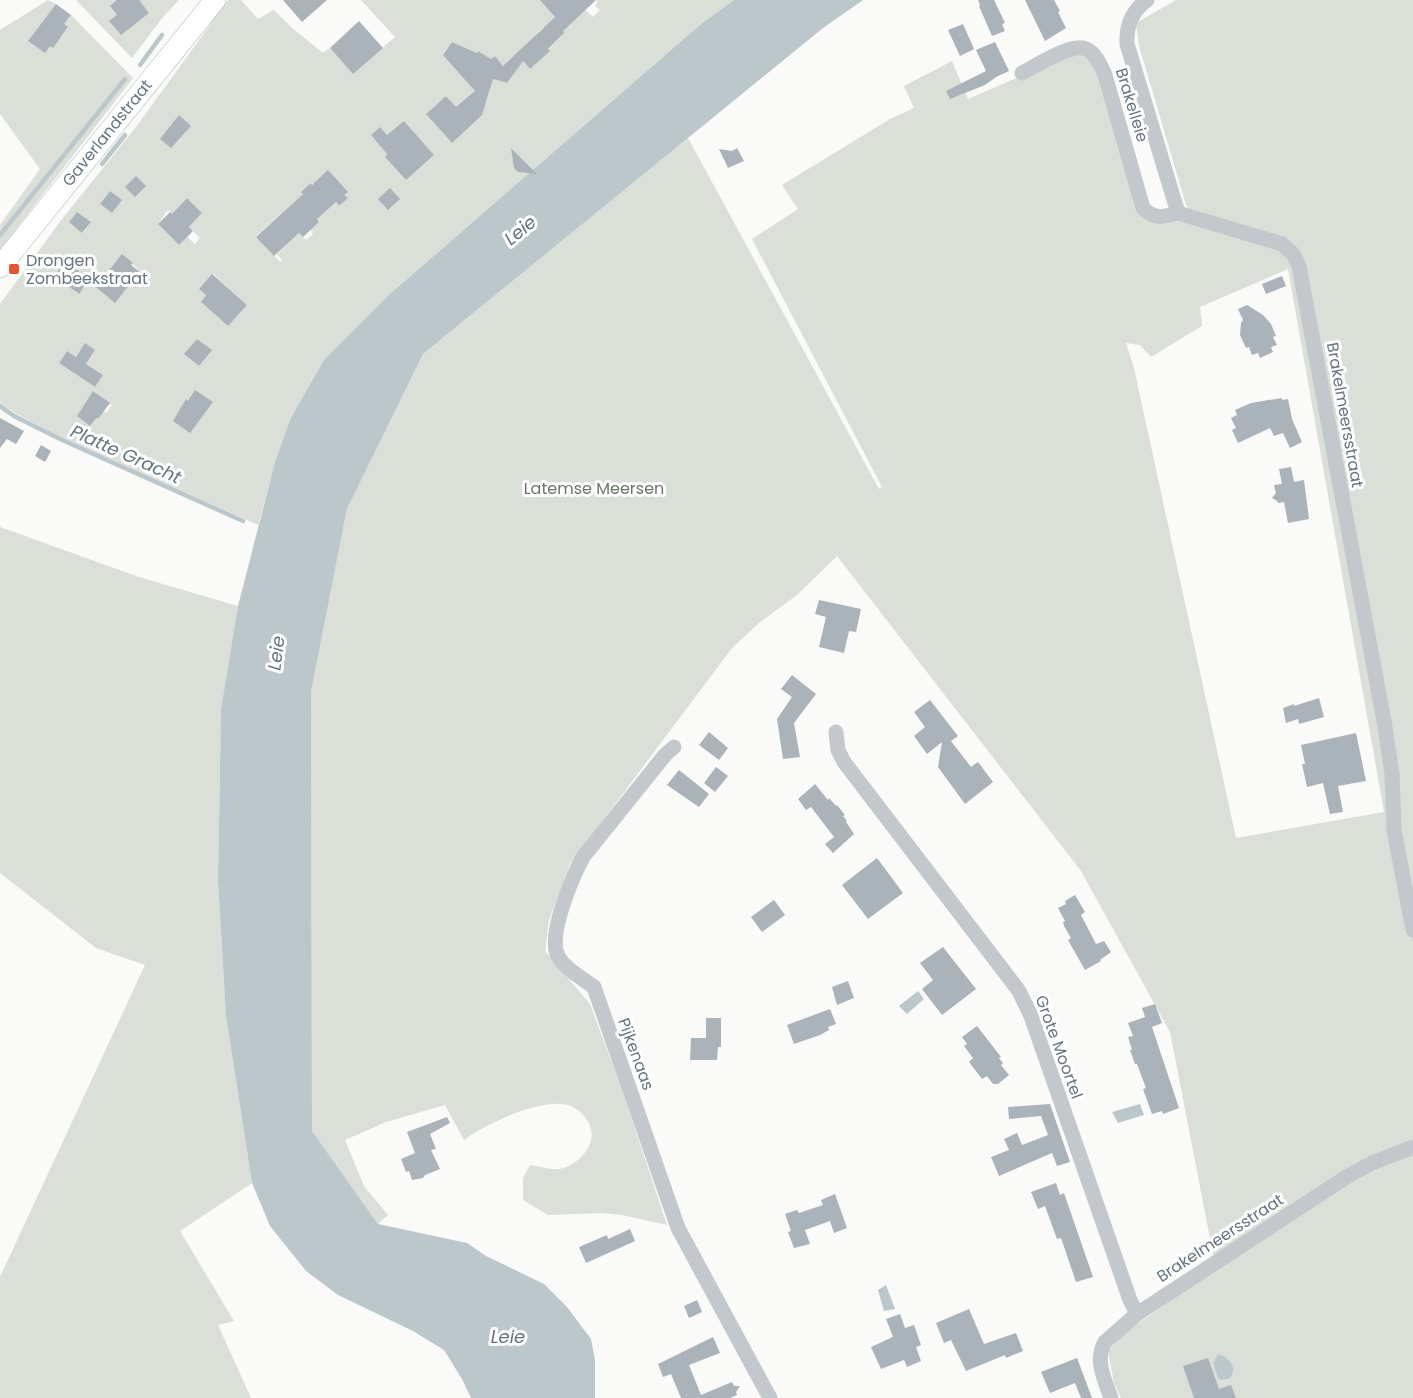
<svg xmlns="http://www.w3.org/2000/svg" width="1413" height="1398" font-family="Poppins,sans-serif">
	<rect width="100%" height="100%" fill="#fafaf8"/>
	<g fill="#dadfd7" fill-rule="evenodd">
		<path d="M48,0l8,4 -27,36 24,7 15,-19 -4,-4 7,-9 62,63 -133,172v-25l40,-56 -40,-55v-84z"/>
		<path d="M76,0h103l-16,17 -31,41z"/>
		<path d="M228,0h13l17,19 16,-9 17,17 32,26 7,-5 23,25 42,-36 -34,-37h199l18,16 8,-6 7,7 7,-7 -5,-4 3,-4 -2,-2h138l-33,24 -310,269 -116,170 -17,62 -204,-91 -39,-21 -15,-10v-99l62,-85 74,-92zM555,21l10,11 -35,37 -13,-15 26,-27 3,2zM452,42l25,11 1,-1 13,7 4,-3 17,20 -5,7 -17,-5 -2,9 2,3 -4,12 -14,-14 5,-16 -34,-17zM446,96l10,11 -4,36 -26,-29zM404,121l9,10 -9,8 15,-1 15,17 -28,25 -21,-23 2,-3 -16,-19 9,-8 14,16 -1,-13zM311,183l33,12 4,3 -9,8 -3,-4 -19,17 2,3 -9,8 3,4 -7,6 -7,-7 -22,21 5,6 -2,2 -24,-26 47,-42 -2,-2zM110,191l11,9 -9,13 -12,-9zM187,198l15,15 -13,14 11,11 -5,6 -8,-7 -8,8 -21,-21 10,-14 4,4zM77,212l14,10 -8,11 -14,-11zM122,254l23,22 -9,12 -7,-6zM65,261l24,18 -11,15 -9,-7 1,-3 -13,-13zM213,274l34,31 -19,21 -27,-24 5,-7 -7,-6zM197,339l14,11 -12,16 -14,-12zM85,344l10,6 -9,14 17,11 -8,12 -36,-24 8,-12 9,6zM93,391l19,14 -6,8 -2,-2 -6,8 -2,-1 -6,7 -13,-9z"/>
		<path d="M1176,0h237v1398h-292l-7,-15 -6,-32 18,-19 90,-63 -46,-237 -89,-161 -244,-315 -40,39 -38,28 -27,25 -162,216 -21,56 -4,31 45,53 31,83 46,138 -45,-10 -20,-2 -54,2 -25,-15v-22l7,-13c8,1 20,5 28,4 14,-1 30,-15 33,-29 4,-14 -10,-32 -23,-35 -28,-7 -82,19 -104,35l-19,-35 -59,17 -41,18 19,46 24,29 -10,9 -66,-93 -1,-439 36,-183 76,-155 265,-216 191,351 3,-2 -130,-248 46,-30 -16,-24 108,-66 24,-11 -10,-22 48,-25 16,38 106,-46 17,5 10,17 38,130 20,17 19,-1 16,4v-11l-8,-9 -47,-159 -3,-23zM1288,269l96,543 -148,26 -102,-470 -8,-25 14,2 11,12 51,-31 -2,-19z"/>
		<path d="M0,527l139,50 99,29 -17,103 -3,172 8,135 26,167 -72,48 54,90 -16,4 33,73h-251v-121l145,-312 -49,-17 -96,-75z"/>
	</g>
	<g fill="#bbc7cb">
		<path d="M734,0h129l-40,28 -400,326 -76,155 -36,183 1,439 66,93 89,19 19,13 58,28 23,23 24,32 4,21v38h-124l-9,-19 -18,-29 -31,-19 -75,-36 -32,-24 -36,-45 -18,-43 -26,-167 -8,-135 3,-172 17,-103 37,-144 16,-44 33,-58 67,-67 310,-269z"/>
		<path d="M918,991l6,8 -17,15 -8,-8z"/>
		<path d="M1140,1104l4,11 -26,8 -6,-11z"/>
		<path d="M886,1285l9,24 -11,2 -6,-21z"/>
		<path d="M1218,1354c11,3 20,14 12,24l-8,2 -4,-2 -5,-15z"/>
	</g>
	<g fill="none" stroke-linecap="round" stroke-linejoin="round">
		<g stroke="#bbc7cb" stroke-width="4.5">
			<path d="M140,65l22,-30"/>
			<path d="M102,164l23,-29"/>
			<path d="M0,235l125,-156"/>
			<path d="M0,406l14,10 46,23 183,82"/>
		</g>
	</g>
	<g fill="#aab3b9">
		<path d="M117,0h22l10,13 -28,22 -12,-14 8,-6 -7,-9z"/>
		<path d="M283,0h44l-25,22z"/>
		<path d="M540,0h56l-33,31 2,1 -17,17 2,2 -20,18 -7,-8 -16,22 -14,-4 -11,36 -30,28 -26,-29 20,-18 10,11 19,-16 -32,-36 9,-13 25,11 1,-2 13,8 4,-3 8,10 52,-49z"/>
		<path d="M978,0h16l11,23 -3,1 3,7 -13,5 -13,-30 1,-1z"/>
		<path d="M1025,0h29l6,11 -2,1 8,16 -21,13z"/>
		<path d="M56,4l15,11 -7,9 4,3 -15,21 -3,-2 -5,7 -17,-12z"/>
		<path d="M359,21l24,27 -30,26 -23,-26z"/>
		<path d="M963,24l11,25 -14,7 -12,-26z"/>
		<path d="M995,42l14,29 -13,6 -11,8 -35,14 -4,-8 40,-20 -10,-21z"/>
		<path d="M179,115l12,11 -20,22 -11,-9z"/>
		<path d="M404,121l30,34 -28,25 -21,-23 2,-3 -16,-19 9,-8 7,8z"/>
		<path d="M511,148l26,26 -19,-2 -4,-4z"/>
		<path d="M737,148l7,13 -16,7 -9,-19 13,2z"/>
		<path d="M328,170l20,22 -4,3 4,3 -9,8 -3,-4 -19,17 2,3 -16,15 -4,-4 -25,23 -18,-19 47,-43 -2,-2 10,-9 1,2z"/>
		<path d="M136,176l10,10 -11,11 -10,-10z"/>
		<path d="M390,188l10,11 -12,11 -10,-11z"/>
		<path d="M110,191l12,9 -10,13 -12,-9z"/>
		<path d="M187,198l15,15 -13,14 4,4 -14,14 -21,-21 12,-12 2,2z"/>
		<path d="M77,212l14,10 -9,11 -13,-11z"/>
		<path d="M122,254l11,9 -2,2 14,11 -9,12 -6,-4 -15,19 -19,-16z"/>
		<path d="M65,261l24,18 -10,15 -10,-7 1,-3 -13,-12z"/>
		<path d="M212,274l35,31 -19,21 -27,-24 5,-7 -7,-6z"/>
		<path d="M1282,276l4,10 -20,8 -4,-10z"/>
		<path d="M1247,305l16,10 8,9 5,12 -3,1 4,8 -6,2 2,5 -13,6 -2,-5 -6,2 -3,-8 -3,1 -6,-13 1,-12 2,-3 -5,-11z"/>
		<path d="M197,339l15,11 -13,16 -15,-12z"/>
		<path d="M85,343l10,7 -9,14 17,11 -8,12 -36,-24 8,-12 9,6z"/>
		<path d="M195,390l18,12 -23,31 -17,-12 13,-22 2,2z"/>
		<path d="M93,391l17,12 -12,16 -2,-1 -6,8 -13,-10z"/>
		<path d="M1282,398v2l6,-1 4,20 10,23 -12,6 -7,-15 -9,3 -4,-8 -32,15 -6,-13 4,-2 -5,-10 6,-3 -2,-5 16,-7z"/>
		<path d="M0,418l24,13 -8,13 -9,-5 -7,9z"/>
		<path d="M41,445l10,6 -6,11 -10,-6z"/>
		<path d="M1291,467l3,15 10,-2 5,39 -21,4 -4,-21 -6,1 -1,-2 -5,-3 4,-5 -2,-8 8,-1 -3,-15z"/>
		<path d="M819,600l42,9 -5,23 -7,-1 -5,22 -25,-6 7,-30 -11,-3z"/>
		<path d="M792,675l24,19 -22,29 6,34 -17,2 -6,-40 15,-22 -11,-8z"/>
		<path d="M1319,698l5,19 -25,7 -1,-5 -12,4 -3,-15 11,-4v2z"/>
		<path d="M930,700l28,36 -7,5 20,26 7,-5 15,20 -28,22 -27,-37 4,-25 -15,12 -13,-18 11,-9 -11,-15z"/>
		<path d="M709,732l19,16 -9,12 -20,-15z"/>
		<path d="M1356,733l10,48 -28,5 5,26 -13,2 -7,-31 -16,4 -5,-23h3l-4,-19z"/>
		<path d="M716,767l12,9 -13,16 -11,-9z"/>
		<path d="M679,770l30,24 -10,13 -32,-22z"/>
		<path d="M815,784l13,16 1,-2 7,8 1,-1 8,10 -2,1 4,5 -1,1 8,12 -21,19 -8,-9 9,-7 -23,-30 -5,3 -8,-11z"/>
		<path d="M877,858l26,35 -35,26 -26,-34z"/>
		<path d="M1075,895l10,17 -4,3 15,29 8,-3 7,11 -11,8 1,1 -16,9 -17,-30 3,-2 -7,-12 -1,-4 2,-1 -7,-13 8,-4 -1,-3z"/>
		<path d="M774,900l11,15 -23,17 -11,-15z"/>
		<path d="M943,947l33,42 -34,26 -20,-26 11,-9 -13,-17z"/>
		<path d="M848,981l6,17 -17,7 -5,-18z"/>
		<path d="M1155,1004l7,19 -10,4 27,81 -16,6 -1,-3 -10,3 -9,-25 3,-1 -9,-24h-2l-5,-14h2l-4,-13 5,-1 -5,-13 17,-6 -3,-9z"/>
		<path d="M830,1009l6,15 -8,3 1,3 -9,5 -26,9 -7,-19z"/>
		<path d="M706,1018h15v29h-3l-1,13h-27l1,-22h15z"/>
		<path d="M977,1026l24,31 -2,1 4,5 -2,2 8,10 -11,9h-5l-6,-8 -5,3 -13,-17 4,-4 -9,-12 3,-2 -5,-7z"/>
		<path d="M1050,1104l20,58 -13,4 -5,-13 -53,23 -8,-19 18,-7 -5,-11 13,-6 5,12 26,-10 -7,-19 -32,3 -1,-12z"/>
		<path d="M447,1117l3,6 -20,11 6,15 -5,1 9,19 -15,6 -2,3 -11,2 -3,-9 -3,1 -5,-13 14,-6 -8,-21z"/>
		<path d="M1056,1183l4,12 4,-2 29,84 -17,5 -15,-44 -4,1 -12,-33 -7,3 -7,-17z"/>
		<path d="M835,1194l12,34 -13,5 -4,-12 -25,9 5,14 -16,4 -6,-16 3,-1 -6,-17 12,-4 2,3 24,-8 -2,-5z"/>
		<path d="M630,1229l5,12 -49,22 -7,-16 28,-12 1,4z"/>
		<path d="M697,1300l5,12 -13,6 -5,-12z"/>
		<path d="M969,1309l15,35 32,-11 7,18 -17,7 -1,-3 -39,16 -15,-31 -7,3 -8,-20z"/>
		<path d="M900,1314l5,14 9,-3 7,20 -5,2 5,14 -14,6 -3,-7 -23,9 -10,-22 22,-10 -7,-18z"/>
		<path d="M713,1337l7,16 -31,12 12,30 31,-13 2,4h6l-4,6 1,3 -7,3h-49l-10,-24 -8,3 -5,-13z"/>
		<path d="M1077,1358l15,40h-11l-6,-15 -25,10 -9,-21z"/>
		<path d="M1208,1358l11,31 12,-4 5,13h-42l-11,-32z"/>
	</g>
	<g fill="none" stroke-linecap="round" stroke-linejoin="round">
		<g stroke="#b3babf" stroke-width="22">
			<path id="secondary" d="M0,267l215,-267"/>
		</g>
		<g stroke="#c3c8cc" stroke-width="15">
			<path d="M1147,0c-15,11 -21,25 -20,44l51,169 104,31 11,10 6,12 85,455 8,53 2,56 19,100"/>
			<path d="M1022,73c14,-7 50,-31 64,-24 10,4 15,17 19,26l38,133c12,12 20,9 35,5"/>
			<path d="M836,732l2,18 6,12 175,229 12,25 99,284 7,14"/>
			<path d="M674,747l-9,8 -82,102c-10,19 -36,78 -25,99 7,13 24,22 36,31l84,241 92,170"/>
			<path d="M1111,1398c-6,-18 -17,-38 -6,-56l32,-28 211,-138 24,-13 41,-16"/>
		</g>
		<use href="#secondary" stroke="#fff" stroke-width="21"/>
	</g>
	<rect fill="#e4572e" stroke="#fff" stroke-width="2" x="8" y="263" width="12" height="12" rx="3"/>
	<g text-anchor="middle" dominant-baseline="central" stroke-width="6" stroke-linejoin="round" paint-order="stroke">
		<g font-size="16" fill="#657683" stroke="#fff">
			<text transform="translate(1132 105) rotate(73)">Brakelleie</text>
			<text transform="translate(107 133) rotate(-51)">Gaverlandstraat</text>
			<text transform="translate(1345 415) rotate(80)">Brakelmeersstraat</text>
			<text transform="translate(1059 1047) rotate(70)">Grote Moortel</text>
			<text transform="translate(636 1054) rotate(70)">Pijkenaas</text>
			<text transform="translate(1220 1238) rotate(-33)">Brakelmeersstraat</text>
		</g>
		<g font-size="16" fill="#657683" stroke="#fff" text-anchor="start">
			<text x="26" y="260">Drongen<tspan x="26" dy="18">Zombeekstraat</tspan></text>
		</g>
		<g font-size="16" fill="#687a64" stroke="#fff">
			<text x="594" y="488">Latemse Meersen</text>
		</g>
		<g font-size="18" font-style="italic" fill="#60757c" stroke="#fff">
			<text transform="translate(520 230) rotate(-39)">Leie</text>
			<text transform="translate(126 454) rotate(24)">Platte Gracht</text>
			<text transform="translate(276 653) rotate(-83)">Leie</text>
			<text x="508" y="1336">Leie</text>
		</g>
	</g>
</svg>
